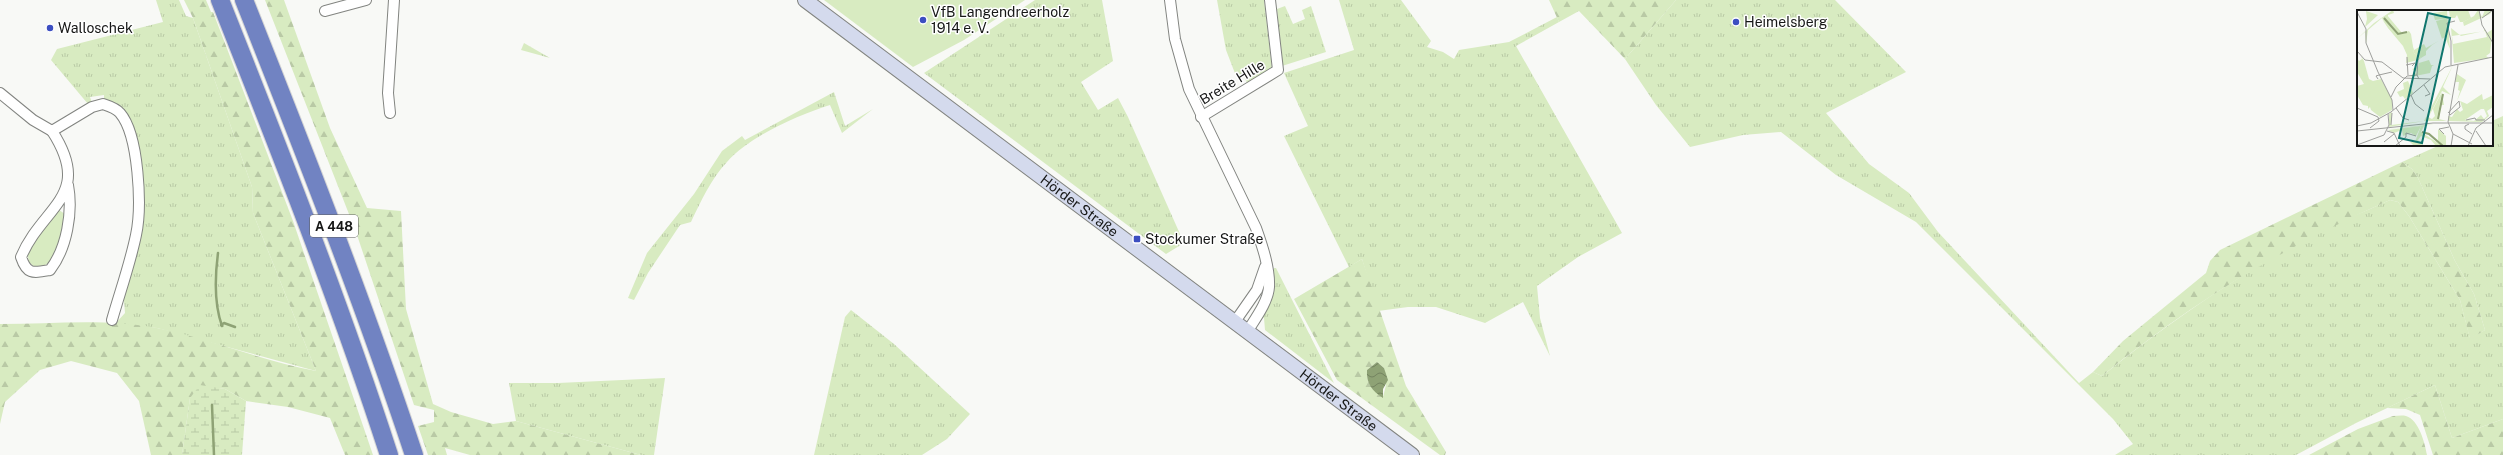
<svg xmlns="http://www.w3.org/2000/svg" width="2503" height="455" font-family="'Public Sans',sans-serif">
	<defs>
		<pattern id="grass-tufts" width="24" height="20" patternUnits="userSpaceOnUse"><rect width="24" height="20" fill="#d8ebc1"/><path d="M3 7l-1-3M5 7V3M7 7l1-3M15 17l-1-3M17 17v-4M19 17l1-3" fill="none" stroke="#b9c9a5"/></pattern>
		<pattern id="forest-firs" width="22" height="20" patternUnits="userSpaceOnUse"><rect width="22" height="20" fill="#d8ebc1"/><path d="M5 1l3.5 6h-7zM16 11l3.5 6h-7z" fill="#b9c9a5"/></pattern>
		<pattern id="wetland-marsh" width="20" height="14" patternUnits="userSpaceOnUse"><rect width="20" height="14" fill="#d8ebc1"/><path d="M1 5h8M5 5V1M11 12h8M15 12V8" fill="none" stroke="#b9c9a5"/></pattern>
		<pattern id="water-waves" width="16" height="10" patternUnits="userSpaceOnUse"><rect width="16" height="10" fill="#8ea275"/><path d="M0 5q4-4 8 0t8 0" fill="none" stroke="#73835f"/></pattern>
	</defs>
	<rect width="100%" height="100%" fill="#f8f9f6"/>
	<g fill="url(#grass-tufts)">
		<path d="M156,0h23l7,16 7,2 59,169 1,26 63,158 -159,-43 -42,-4 10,-11 -2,-25 15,-50 -7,-106 -27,-31v-6l-14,2 2,6 -4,1 -37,-44 6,-11 106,-27z"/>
		<path d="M1035,0h67l11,61 -32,21 17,28 20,-12 10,19 56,126 -18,11 -242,-181z"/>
		<path d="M1217,0h47l8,68 -25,15 -4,-9 -7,2 -10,-26z"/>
		<path d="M1339,0h62l30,41 -4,6 16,5 11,7 5,-9 50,-8 48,-25 2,5 -43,24 106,187 -44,24 -41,29 3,32 10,38 -27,-54 -38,21 -49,-16h-28l-30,4 -16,-52 -13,8 -65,-131 24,-10 -24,-53 70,-23z"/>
		<path d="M1676,0h159l71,72 -80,41 43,51 40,29 29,39 141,151 14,-11 9,4c67,-54 137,-102 214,-142 24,-13 50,-23 74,-34l8,2 11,14 51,84 10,38 15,-8 -11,-36 -19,-33 -37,-83 -6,-9 -10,-7 38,-17h52v-24l11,-5v303l-51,19 -17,-53 -79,38 -60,32h-181l18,-11 -20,-25 -197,-197 -80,-47 -55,-43 -38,3 -53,12 -34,-42 -31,-46z"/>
		<path d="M1285,6l8,18 12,-5 -3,-9 9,-4 15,46 -44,14 -5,-57z"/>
		<path d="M524,43l26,15 -29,-8z"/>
		<path d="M834,92l11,34 28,-17 -31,24 -12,-28c-32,10 -80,31 -103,57 -16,17 -26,39 -36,60l-11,3 -32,48 -14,27 -6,-2 19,-45 47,-59 28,-43 20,-15 3,4z"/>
		<path d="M1274,268h2l58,115 -69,-53 -1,-12 -3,-2 13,-29z"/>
		<path d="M851,310l43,34 76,70 -23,25 -25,16h-108l31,-138z"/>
		<path d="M665,378l-11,77h-13l-125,-34 -7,-38h49z"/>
	</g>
	<g fill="url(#forest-firs)" fill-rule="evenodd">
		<path d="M184,0h22l5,12h2l80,209 80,234h-28l-15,-37 -42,-11 -42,-6 -21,-12 -8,-1 -27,10 -8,57h-31l-12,-54 -22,-28 -46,-12 -31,9 -35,32 -5,22v-100c52,0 106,-6 157,4 54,11 105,33 159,43l-63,-158 -1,-26 -59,-169z"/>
		<path d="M265,0h19l46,128 37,80 34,3 5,98 27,95 18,8 42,12 23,-3 125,34h-171l-25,-7 2,7h-19l-10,-29 16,-4v-12l-20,-5 -58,-173z"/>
		<path d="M1549,0h127l-51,59 -46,-48 -20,11z"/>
		<path d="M2402,162l10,7 6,9 37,83 19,33 11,36 -15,9 -10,-39 -51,-84 -11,-14 -8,-2c-108,48 -196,101 -288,176l-9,-4 30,-31 83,-68 4,-12 10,-11z"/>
		<path d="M1362,259l44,127 40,66 -1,3h-5l-103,-75 -43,-81zM1377,362l7,6 2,17 -3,12c-11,-9 -17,-13 -16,-27z"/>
		<path d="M2435,385l17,53 51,-19v36h-70l-13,-40 -14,-6 -19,-1z"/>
		<path d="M2393,416c4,0 9,-1 13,0 13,4 19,27 21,39h-118l49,-26z"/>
	</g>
	<path fill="url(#wetland-marsh)" d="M200,385l25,4 21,12 -4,54h-60l8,-57z"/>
	<g fill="#d8ebc1">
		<path d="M824,0h201l-61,40 -51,27z"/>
		<path d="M59,210l6,4c-3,20 -5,51 -29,54l-7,-6 -2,-10z"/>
	</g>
	<path fill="url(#water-waves)" d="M1377,362l7,6 4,12 -5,9v9c-11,-7 -17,-15 -16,-28z"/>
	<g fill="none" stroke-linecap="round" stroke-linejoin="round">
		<g stroke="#8ea275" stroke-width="2.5">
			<path d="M218,253c-3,23 -4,51 4,73"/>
			<path d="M221,325l3,-2 11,4"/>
			<path d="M212,405l2,50"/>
		</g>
		<g stroke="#828480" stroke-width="12">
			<g id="minor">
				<path d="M1170,0l5,39 14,50 67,139c6,17 14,40 13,59 -1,15 -14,32 -22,45"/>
				<path d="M325,11l41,-11"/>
				<path d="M0,93l33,27 19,11 40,-24 11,-3c6,2 13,4 17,9 19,22 22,94 16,122 -6,29 -16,57 -24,85"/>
				<path d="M390,113l-2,-20 6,-93"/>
				<path d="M1201,117l77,-47 -8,-70"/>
				<path d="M52,131c42,65 -9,74 -31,126 6,18 12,16 29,13 17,-22 23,-58 18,-85"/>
				<path d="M1234,323l23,-33 8,-23"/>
			</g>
		</g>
		<g stroke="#828480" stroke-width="16">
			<g id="secondary">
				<path id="s1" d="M805,0l607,455"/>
			</g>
		</g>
		<g stroke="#d5d5d5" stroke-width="20">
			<g id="motorway">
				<path d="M220,0c60,151 119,301 169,455"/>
				<path d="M244,0c60,151 119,301 170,455"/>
			</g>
		</g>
		<use href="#minor" stroke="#fff" stroke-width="10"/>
		<use href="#secondary" stroke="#d4daed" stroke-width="14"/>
		<use href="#motorway" stroke="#7183c2" stroke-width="18"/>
	</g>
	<g fill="#3c4ec1" stroke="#fff" stroke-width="1.5">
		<circle cx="923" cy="20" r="4"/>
		<circle cx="1736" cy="22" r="4"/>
		<circle cx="50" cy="28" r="4"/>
		<rect x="1133" y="235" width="8" height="8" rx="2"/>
	</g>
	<g text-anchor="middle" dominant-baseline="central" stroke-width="3" stroke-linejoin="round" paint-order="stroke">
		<rect fill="#fff" stroke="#5c5d5c" stroke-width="1" x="310" y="215" width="48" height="22" rx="3"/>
		<g font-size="13" font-weight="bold" fill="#161716">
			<text x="334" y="226">A 448</text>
		</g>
		<g font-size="14" fill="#161716" stroke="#fff" text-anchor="start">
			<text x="931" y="12">VfB Langendreerholz<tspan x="931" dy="16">1914 e. V.</tspan></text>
			<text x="1744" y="22">Heimelsberg</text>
			<text x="58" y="28">Walloschek</text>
			<text x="1145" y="239">Stockumer Straße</text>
		</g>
		<g font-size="14" fill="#161716" stroke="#fff">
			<text transform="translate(1232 82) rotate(-31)">Breite Hille</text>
			<text stroke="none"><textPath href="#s1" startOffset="343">Hörder Straße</textPath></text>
			<text stroke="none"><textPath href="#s1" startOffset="667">Hörder Straße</textPath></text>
		</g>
	</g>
	<g transform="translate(2357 10)">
		<rect width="136" height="136" fill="#f8f9f6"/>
		<path d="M36,0l1,3 -6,2v3l10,17 -9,-6 -7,-11 -14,12 -2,14 -1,-12 -8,7 17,-16zM92,0h19l3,8 -8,4h-3l-3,-7 -2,3h-5zM9,1l12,4 -13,12 2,-8zM90,1l3,38 -5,-12 -13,8 -6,6v4l-5,3 -7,-5 -3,-12 3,9 10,-6 2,4 16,-9 -6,-18 8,-2 -9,1 -2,-7zM94,18l10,8 23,-5v-2l3,4 6,-4 -3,24 -4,3 3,2 -35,5zM128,21l2,6 -34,7 -1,-8zM72,50l2,5h3l-2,1 -2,7 -20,4 7,-5 -5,-3 6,-2 1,-4zM100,64l9,6 -9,21 3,-10 -2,-1 1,-8h-4zM85,82l-5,27 -11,2 2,-4 4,2 3,-3 -2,-7zM64,116l-5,10 -5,-3 -8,3 -1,-6 -8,3 -6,-3z" fill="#d8ebc1" fill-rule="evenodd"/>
		<path d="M121,0l4,7 3,-7h7l-2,4 -26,12 -1,-4 11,-6zM30,5l15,18 7,-2 2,3 3,19 7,5 -3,2 -12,3 1,-8 -4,-9 -15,-18 -6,-9 16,16 -10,-16h-3l3,-1zM4,46l3,5 5,18 4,2 8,-2 11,20v11l-12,7 -9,-7 -1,-3 -2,2v-3l-5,-1 -6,-10v-9l7,-2 -7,-12v-14l2,3 3,-2zM96,55l-10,22 8,8 -9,-4 -15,29 10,-1 5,-26 2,12h-3l-2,14 8,2h-23l-35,6v-13l3,-2 -1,13 33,-4zM125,84l1,6 10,-5v12l-6,4 2,5 -7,6 -34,-1v-5l4,1 5,-8 3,3 3,-2 -3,-9 7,3zM124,99h3l3,7 -3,3 -3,-4 -7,6 -9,-1zM77,114l-10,2 -3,6 17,11v-14l8,7v10h-10l-5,-6 -10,-4 -3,4 5,5 -9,1 -4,-4h5l6,-16 -32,3z" fill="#d8ebc1" fill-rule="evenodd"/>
		<path d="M51,71l5,12 -8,6 -2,-3 -3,1 -3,-5 7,-3 -1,-6z" fill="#d8ebc1"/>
		<path fill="none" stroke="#8ea275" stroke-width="2" d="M27,8l14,16 9,-2M81,109l5,-25M65,122l7,2 14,12"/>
		<path fill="none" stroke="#9e9f9c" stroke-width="1" d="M122,0l3,15 11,18M0,2l9,17v14l12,29 14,28 1,10M125,8l11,-8M0,41l8,9 17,2 21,16 27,1M50,47l1,18M49,55l9,-2 -3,3M94,55v-24l-4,-18 8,-2M101,55l-10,57 5,12 19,10M60,65l1,-16M21,69l-2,-3 3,-1 13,-3M67,75l6,9 -5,2M54,85l4,9 9,7M34,87l5,-10 11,-11 10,-1 2,4M0,98l21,9 1,4 -9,7M39,98l7,10 6,2M92,102l1,3 10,-8 -1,-6M91,103l11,-12M109,110l9,-2 1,2h9M112,114l-4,2v3l7,5M34,115l1,-12M0,116l14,-3 20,-11 54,-45 48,-10M0,121l76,-8h60M30,121l7,2 6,13M119,121l10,15M87,124l-5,-5 10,-2M27,132l10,-8M0,135l27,-10 5,-10 -1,-11M38,136l11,-9v-4l10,3M94,136l2,-12M111,136l8,-18 17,-13"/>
		<path fill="#0f766e" fill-opacity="0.15" stroke="#0f766e" stroke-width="2" d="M71,3l22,5 -28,125 -23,-5z"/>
		<rect width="136" height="136" fill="none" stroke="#161716" stroke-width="2"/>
	</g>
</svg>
